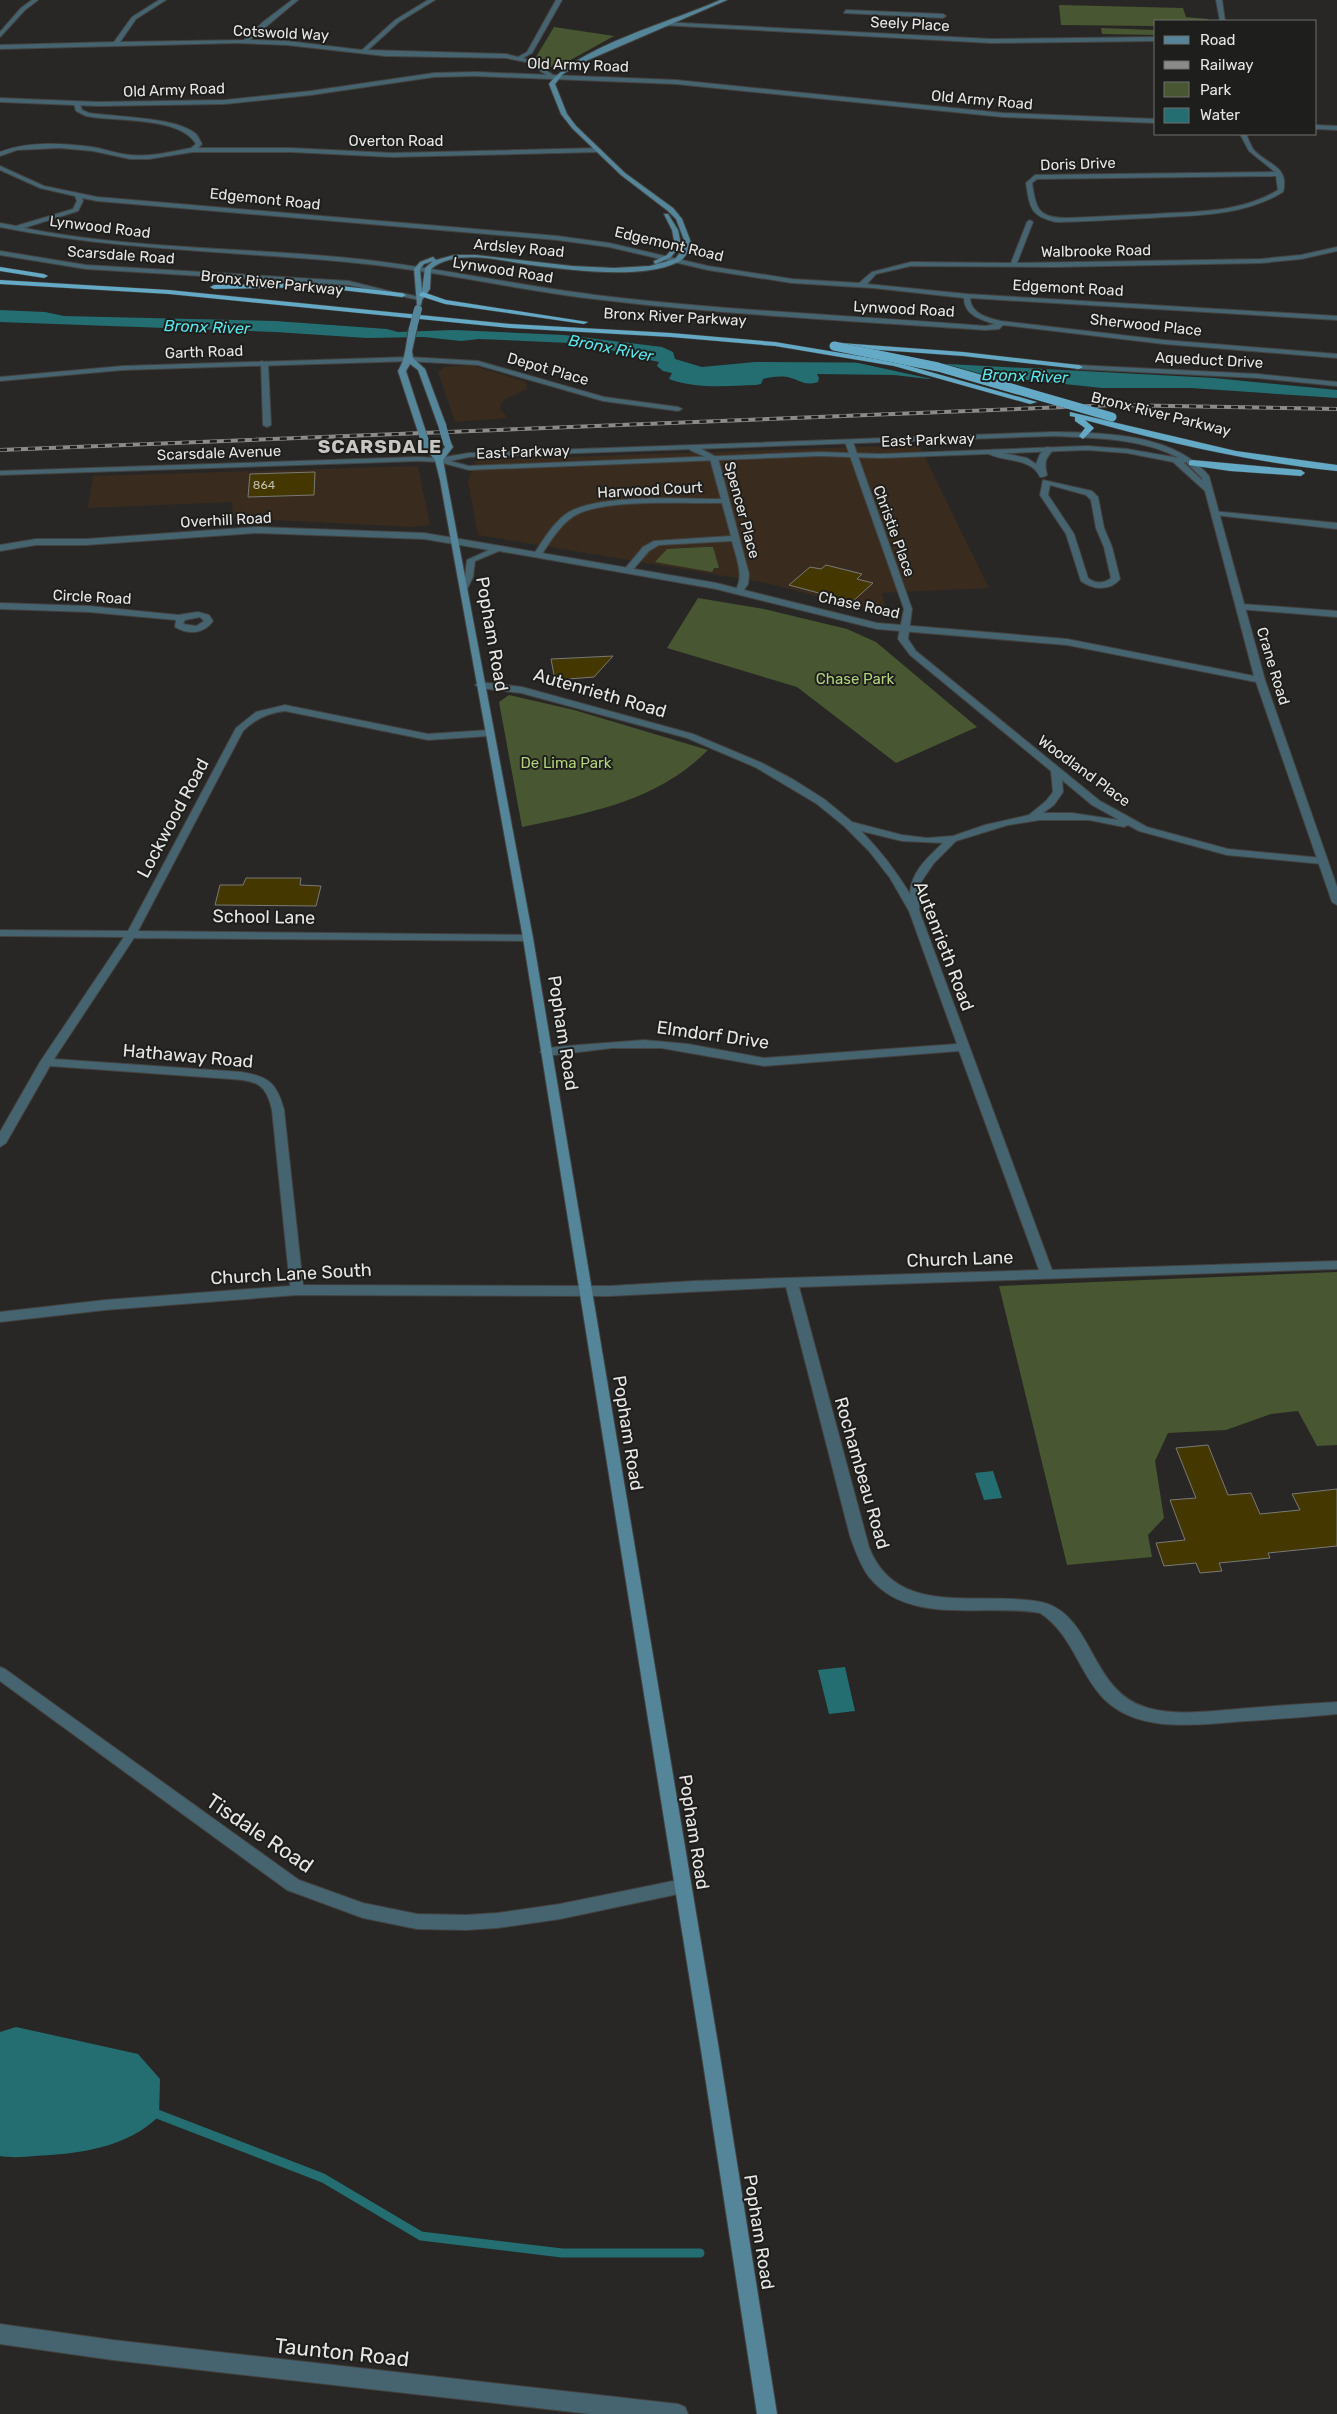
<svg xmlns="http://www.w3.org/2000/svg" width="1337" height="2414" font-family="Rubik,sans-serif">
	<rect width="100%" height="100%" fill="#282725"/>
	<g fill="#392c1f">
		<path d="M471,365l55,17 1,7 -22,10 -4,5 -1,5 8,9 -53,4 -17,-50 6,-5z"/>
		<path d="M919,445l70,143 -107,5 4,18 -11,1 -108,-29 -289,-48 -10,-54 8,-21z"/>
		<path d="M418,466l12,59 -19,2 -178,-9 -1,-16 -144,6 5,-32z"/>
	</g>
	<g fill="#485731">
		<path d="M1059,5l124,3 3,9 22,2 1,2h-53v14l-54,-1 -1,-6 53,2 1,-4 -94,-1z"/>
		<path d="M554,27l60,9 -58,32 -14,-4 -6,-7z"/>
		<path d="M706,547h7l6,21h-5l-2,4 -57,-10 12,-13z"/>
		<path d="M698,598l66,11 83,20 29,13 101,85 -81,36 -99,-76 -130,-39z"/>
		<path d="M509,695l65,15 134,40c-52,52 -116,62 -186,77l-23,-125z"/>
		<path d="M1337,1272v173l-20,1 -19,-35 -27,3 -45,16 -58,3 -13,28 9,57 -16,17 4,22 -85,8 -68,-279z"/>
	</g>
	<g fill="#246e72">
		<path d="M0,310l45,2 19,4 211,5 112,8 11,3 56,-2 110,5 98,12 11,5 2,7 27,8 53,-5 174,1 285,15 123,12v8l-146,-10h-89l-101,-11 -72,2 -35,-4 -77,-1 2,4 -1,4c-14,4 -16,-1 -27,-4 -9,-3 -20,-1 -28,1l-2,5 -5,1c-28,1 -61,4 -87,-6l3,-6 -9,-2 -6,-5 2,-4 -32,-7 -35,-11 -113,-5 -18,2 -37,-4 -57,1 -92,-6 -275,-10z"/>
		<path d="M993,1471l9,27 -18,2 -9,-27z"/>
		<path d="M845,1667l10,44 -26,3 -11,-44z"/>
		<path d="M16,2027l122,27 22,25 -1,37c-32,32 -81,38 -125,40 -11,1 -23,2 -34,0v-124z"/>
	</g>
	<path fill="#282725" d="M840,359l94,2 70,19 -63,1z"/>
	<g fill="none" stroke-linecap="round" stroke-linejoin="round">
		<path stroke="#246e72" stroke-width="9" d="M152,2112l171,66 98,58 141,17h138"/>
	</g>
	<g fill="#443800" stroke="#797976">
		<path d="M315,472l-1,23 -66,2 2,-23z"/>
		<path d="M826,565l36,9 -5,5 16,4 -21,19 -63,-17 21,-18 11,2z"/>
		<path d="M613,656l-19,21 -39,3 -4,-21z"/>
		<path d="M246,878h55l-1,7 21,1 -5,20 -101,-1 5,-20h23z"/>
		<path d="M1208,1445l20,50 23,-2 9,21 40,-4 -8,-16 45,-5v57l-69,7 2,5 -51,5 3,8 -22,2 -4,-10 -32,3 -8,-23 29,-3 -15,-40 26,-2 -20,-50z"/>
	</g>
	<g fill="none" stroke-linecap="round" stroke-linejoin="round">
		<g stroke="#434240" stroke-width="2">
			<g id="minor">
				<path d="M32,0h6l-13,10 -25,27v-5l21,-24z"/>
				<path d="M159,0h7l-30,19 -16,23 124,-2 19,-18 29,-22h6l-48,40 37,1 75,9 33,-30 33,-20h7l-36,22 -31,28 138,4 12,3 9,-5 29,-52h6l-30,53 -9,5 7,2 28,18 -5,1 -27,-17 -20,-4 -121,-2 -98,-11 -50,-2 -237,6v-4l114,-3 18,-25z"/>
				<path d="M1216,0h6l3,21h-5z"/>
				<path d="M846,10l97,4 3,2 -3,2 -99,-5z"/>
				<path d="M663,22l328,17 165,-2v4l-165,2 -330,-18z"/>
				<path d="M77,102l3,2 2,6 7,3c26,4 88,4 107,21 2,2 4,7 6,10l-4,4h93l101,5 206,-5 3,2 -3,2 -206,5 -101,-5h-98l-44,7h-19l-37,-8 -33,-3 -43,2 -17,6v-4c28,-11 62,-9 92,-5 13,2 25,7 38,8 20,2 41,-3 61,-7l5,-4c-16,-28 -81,-22 -110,-28l-10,-5 -2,-7z"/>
				<path d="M1240,134h6c2,4 4,10 7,15 13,16 37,16 30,43 -41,25 -88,23 -134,26 -31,1 -62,4 -93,4 -26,-6 -26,-14 -30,-39l9,-8 240,-3 -26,-21zM1276,176l2,14c-38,23 -80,21 -123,24 -29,1 -58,3 -88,4 -29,0 -31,-9 -35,-35l5,-4z"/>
				<path d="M0,166l44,20 53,11 460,39 52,7 99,23 84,13 67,4 13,-11 39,-10 100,1 16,-41 3,-2 3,2 -16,41 244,-4 40,-4 36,-8v4l-36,8 -40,4 -206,4 -144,-1 -35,8 -9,10 100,10 370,22v4l-367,-22c1,16 18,20 31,23l163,19 173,14v4l-173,-14 -161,-19 -4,4 -13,1c-128,-9 -256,-15 -383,-30 -82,-9 -163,-29 -246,-37 -120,-12 -239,-12 -357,-36v-4l16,3 57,-17 4,-8 -2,-5 -35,-8 -40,-18zM82,198l15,3 460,39 52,7 99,23 84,13 81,5 91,10c0,17 17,22 31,26l-9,2c-128,-10 -256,-15 -383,-30 -82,-10 -163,-28 -245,-37 -111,-12 -224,-9 -334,-31l54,-17 5,-10z"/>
				<path d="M0,251l86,14 263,16 56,14 -3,2 -53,-12 -263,-16 -86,-14z"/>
				<path d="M409,357l69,4 126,36 74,10 4,2 -4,2 -75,-10 -125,-36 -72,-4v-4z"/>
				<path d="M261,361l7,2 3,62 -4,2 -4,-2z"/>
				<path d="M846,440l7,2 59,167 -4,30 8,12 184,150 47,26 81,22 94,9 5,3 -5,3 -95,-9 -88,-24 -11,-6 -4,2 -35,-7h-49l-32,5 -52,16 -22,22 -13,19 -2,28 133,360 285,-9v8l-538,18 70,260c24,63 91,49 145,52 12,1 23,1 34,5 47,18 43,88 100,104 29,8 61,3 90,1 33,-3 66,-5 99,-7v12c-30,3 -61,5 -91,7 -46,3 -107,14 -143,-23 -25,-27 -31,-64 -63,-85 -54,-10 -131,14 -171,-36 -9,-12 -14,-27 -19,-41l-64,-249 -176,9 -313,-1 -192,15 -105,12v-10l105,-12 185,-14 -18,-176c-6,-27 -15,-29 -41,-31l-181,-13 -44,77 -6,4v-15l40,-70 84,-125 -124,-1v-6l128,1 108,-203 20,-16 29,-7 143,29 61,-4 5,3 -5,3 -61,4 -143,-29c-17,2 -30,8 -42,20l-105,200 390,4 5,3 -5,3 -394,-3 -80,121 187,13c27,4 36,11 43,38l19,175 307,1 84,-5 345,-11 -80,-219 -195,15 -103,-18h-49l-66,8 -6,-4 6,-4 33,-3 65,-5 44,4 76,14 193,-14 -48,-133 -19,-33 -21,-27 -25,-25 -27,-22 -62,-37 -68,-29 -166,-45 -41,-5 -5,-3 5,-3 42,5 171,47 69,29 32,17 30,19 28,23 50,13 25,3 26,-2 32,-11 44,-10 17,-14 7,-9 -2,-21 -141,-116 -12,-16 6,-30 -59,-167zM1062,780l30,25 27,15 -47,-7h-29l11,-8 9,-13zM861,831l41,10 41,2c-16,15 -32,29 -33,51 -14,-23 -30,-44 -49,-63z"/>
				<path d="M690,446h6l22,12 31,116 -1,10 -6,9 -7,-2c10,-15 1,-33 -3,-50l-73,4 -10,6 -19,22 -7,-2 20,-24 11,-6 77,-5 -9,-33c-35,1 -119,-5 -148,13 -15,10 -24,26 -34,41h-6l-1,-2c10,-14 19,-31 33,-41 30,-21 117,-15 155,-15l-11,-40 -20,-9z"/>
				<path d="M1047,447l7,2c-9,10 -10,13 -7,26l-4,2h-3c-9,-21 -39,-14 -55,-25l4,-2 38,8 9,6 4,-10z"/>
				<path d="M1043,480l49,11 6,6 6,31 8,19 8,32c-10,12 -27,11 -39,2l-15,-47 -26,-39zM1050,485l36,10 5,5 5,28 8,19 7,31c-8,6 -15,6 -23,0l-14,-44 -26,-39z"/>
				<path d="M1212,511l125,12v6l-122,-14h-3z"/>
				<path d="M257,527l167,6 30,5 4,3 -4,3 -30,-5 -167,-6 -171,12h-50l-36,6v-6l36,-6h50z"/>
				<path d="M0,603l89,3 89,9 20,-3 11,3 4,6c-9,13 -25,14 -38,6l1,-7 -87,-8 -89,-3zM200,617l4,4 -8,5 -13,-2 2,-4z"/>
				<path d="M1241,604l96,7v6l-99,-8 -1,-2z"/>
				<path d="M0,1667l5,2 294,211 64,23 54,11 49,1 31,-2 63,-9 123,-25 6,2 2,5 -2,5 -6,2 -123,26 -63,9 -31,2 -49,-1 -54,-11 -76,-28 -287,-209z"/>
				<path d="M0,2324l113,16 565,64 7,3 3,7h-97l-478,-54 -113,-16z"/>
			</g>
		</g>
		<g stroke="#434240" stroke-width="2">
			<g id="tertiary">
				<path d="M475,72l201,8 327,33 153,6v4l-153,-6 -327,-33 -201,-8 -41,1 -123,18 -86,9 -127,2 -98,-4v-4l98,4 127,-2 86,-9 123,-18z"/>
				<path d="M1316,125l21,1v4l-21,-1z"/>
				<path d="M402,293l21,5 -3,2 -20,-4v-2z"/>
				<path d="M409,357h3v4l-289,9 -123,11v-4l123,-11z"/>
				<path d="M1076,365l182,9 79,8v4l-79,-8 -179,-9h-3z"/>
				<path d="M1053,432c51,1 121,1 156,44l56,204 72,207v18l-5,-3 -76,-220 -189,-37 -190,-16 -161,-40 -217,-38 -24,10 -2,16 -6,12 -3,1 -4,-3 5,-10 2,-17 22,-10 -35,-6 -4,-3 4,-3 262,45 161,40 190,16 187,37 -49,-185 -32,-29 -46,-9 -40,-3 -207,8 -61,-2 -350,14 -30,-8 -21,-1 -418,14v-4l418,-14 21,1 30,-5zM1053,436c42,2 88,2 126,22l-52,-9 -40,-3 -207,8 -61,-2 -350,14 -19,-5 19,-4zM1186,462l15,15 2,4 -19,-18z"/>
			</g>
		</g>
		<g stroke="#434240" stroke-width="2">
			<g id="secondary">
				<path d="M720,0h7l-146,63 -18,11 -8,10 12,30 9,12 49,47 48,35 9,11 10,26c-3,5 -8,15 -14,17 -36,18 -107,8 -147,3 -29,-4 -74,-17 -100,4l-1,20 -8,11 -1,5h-4l-3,-36 6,-7 13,-5 3,3 18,-5h22l96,11 42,2 36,-2 25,-7 11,-14 -10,-26 -8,-8 -47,-36 -49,-47 -11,-14 -12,-30c30,-38 125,-63 171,-84zM433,261l-8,7 -3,23 -2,-22 4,-5z"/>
				<path d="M664,214h4l10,16 3,15 -10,12 -15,7 -2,-1v-2l13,-6 8,-10 -3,-15z"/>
				<path d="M413,326l4,2 -5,23 1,7 12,11 21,56 -4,2 -4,-2 -20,-55 -8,-6 -4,7 20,61 -4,2 -4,-2 -20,-61c8,-13 8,-28 11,-43z"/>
				<path d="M444,441h6l3,6 -10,13 90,478 186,1112 58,364h-20l-56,-364 -178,-1112 -83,-458 -5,-20 -13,-15 7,-2 10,12 6,-8z"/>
			</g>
		</g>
		<g stroke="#434240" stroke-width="1">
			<g id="trunk">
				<path d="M0,267l44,7 4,2 -4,2 -44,-7z"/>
				<path d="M0,280l169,10 342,34 160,9 104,9 120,20 142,40 -7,2 -136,-38 -119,-20 -104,-9 -160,-9 -342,-34 -169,-10z"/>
				<path d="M315,283l87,10 4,2 -4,2 -87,-10 -101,2 -4,-2 4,-2z"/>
				<path d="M423,292l23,8 142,22 -4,2 -139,-20 -25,-8 -1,-2z"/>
				<path d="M841,343l122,9 116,13 4,2 -4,2 -116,-13 -125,-9 -1,-2z"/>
				<path d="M1070,412l166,39 101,14v6c-86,-9 -169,-28 -252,-51l9,8 -11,11 -4,-3 6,-8 -10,-7v-4l-5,-1z"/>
				<path d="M1192,460l109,10 4,3 -4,3 -71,-5 -41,-6v-4z"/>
			</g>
		</g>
		<use href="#minor" fill="#466370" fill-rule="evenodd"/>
		<use href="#tertiary" fill="#466370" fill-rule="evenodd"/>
		<use href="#secondary" fill="#548599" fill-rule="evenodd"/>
		<use href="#trunk" fill="#64aac7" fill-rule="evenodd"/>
		<g stroke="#8c8b8a" stroke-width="4">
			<path id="rail" d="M0,450l1114,-45 223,4"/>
		</g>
		<use href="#rail" stroke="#1e1e1c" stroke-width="2.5" stroke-dasharray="7" stroke-linecap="butt"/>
		<g stroke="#434240" stroke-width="8" stroke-linecap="butt">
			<g id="secondary-bridge">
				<path d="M413,328l5,-19"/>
				<path d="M442,425l5,18"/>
				<path d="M422,432l4,13"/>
			</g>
		</g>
		<g stroke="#434240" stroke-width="9" stroke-linecap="butt">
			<path id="trunk-bridge" d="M834,346l104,21 174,50"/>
		</g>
		<use href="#secondary-bridge" stroke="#548599" stroke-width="8"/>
		<use href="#trunk-bridge" stroke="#64aac7" stroke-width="9"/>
	</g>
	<g text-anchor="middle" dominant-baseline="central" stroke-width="4" stroke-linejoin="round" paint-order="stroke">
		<g font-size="12" fill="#bebaac">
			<text x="264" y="485">864</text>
		</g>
		<g font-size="15" fill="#e7e6e5" stroke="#1e1e1c">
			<text transform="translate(910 24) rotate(3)">Seely Place</text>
			<text transform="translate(281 33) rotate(3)">Cotswold Way</text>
			<text transform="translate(578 65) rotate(2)">Old Army Road</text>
			<text transform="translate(174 90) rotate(-2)">Old Army Road</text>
			<text transform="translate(982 100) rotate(5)">Old Army Road</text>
			<text x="396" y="141">Overton Road</text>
			<text transform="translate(1078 164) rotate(-2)">Doris Drive</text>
			<text transform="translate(265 199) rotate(6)">Edgemont Road</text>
			<text transform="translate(100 227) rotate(7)">Lynwood Road</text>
			<text transform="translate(669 244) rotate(13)">Edgemont Road</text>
			<text transform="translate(519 248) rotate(5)">Ardsley Road</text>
			<text transform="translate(1096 251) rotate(-1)">Walbrooke Road</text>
			<text transform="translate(121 255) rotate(4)">Scarsdale Road</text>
			<text transform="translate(503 270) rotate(9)">Lynwood Road</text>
			<text transform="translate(272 283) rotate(6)">Bronx River Parkway</text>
			<text transform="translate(1068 288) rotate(3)">Edgemont Road</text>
			<text transform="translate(904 309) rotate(3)">Lynwood Road</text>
			<text transform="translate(675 317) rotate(3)">Bronx River Parkway</text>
			<text transform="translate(1146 325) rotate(6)">Sherwood Place</text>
			<text transform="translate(204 352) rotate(-2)">Garth Road</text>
			<text transform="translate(1209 360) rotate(3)">Aqueduct Drive</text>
			<text transform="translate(548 369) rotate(16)">Depot Place</text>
			<text transform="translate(1161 414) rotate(14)">Bronx River Parkway</text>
			<text transform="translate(928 440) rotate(-2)">East Parkway</text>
			<text transform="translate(523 452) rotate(-2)">East Parkway</text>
			<text transform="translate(219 453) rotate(-2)">Scarsdale Avenue</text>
			<text transform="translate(650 490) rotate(-3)">Harwood Court</text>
			<text transform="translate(742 510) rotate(75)">Spencer Place</text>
			<text transform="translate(226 520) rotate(-3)">Overhill Road</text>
			<text transform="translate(894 531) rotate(70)">Christie Place</text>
			<text transform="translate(92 597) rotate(3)">Circle Road</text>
			<text transform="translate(859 605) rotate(12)">Chase Road</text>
			<text transform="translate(1273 666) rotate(73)">Crane Road</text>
			<text transform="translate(1084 771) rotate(36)">Woodland Place</text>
		</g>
		<g font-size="15" fill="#b1d37c" stroke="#1e1e1c">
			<text x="855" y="679">Chase Park</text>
			<text x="566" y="763">De Lima Park</text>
		</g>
		<g font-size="16" font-style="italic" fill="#59e5eb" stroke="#1e1e1c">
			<text transform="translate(207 327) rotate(2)">Bronx River</text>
			<text transform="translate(611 348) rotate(11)">Bronx River</text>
			<text transform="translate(1025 376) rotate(2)">Bronx River</text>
		</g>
		<g font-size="18" fill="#e7e6e5" stroke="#1e1e1c">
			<text transform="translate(492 634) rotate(80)">Popham Road</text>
			<text transform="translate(600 693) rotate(16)">Autenrieth Road</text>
			<text transform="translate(173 818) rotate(-62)">Lockwood Road</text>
			<text transform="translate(264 917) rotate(1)">School Lane</text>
			<text transform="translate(944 946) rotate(69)">Autenrieth Road</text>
			<text transform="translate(563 1033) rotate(81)">Popham Road</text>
			<text transform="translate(713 1035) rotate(8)">Elmdorf Drive</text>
			<text transform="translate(188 1056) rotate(5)">Hathaway Road</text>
			<text transform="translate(960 1259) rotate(-2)">Church Lane</text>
			<text transform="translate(291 1274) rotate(-3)">Church Lane South</text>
			<text transform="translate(628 1433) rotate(81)">Popham Road</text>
			<text transform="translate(862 1473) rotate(74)">Rochambeau Road</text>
			<text transform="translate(694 1832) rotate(81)">Popham Road</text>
			<text transform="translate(759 2232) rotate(81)">Popham Road</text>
		</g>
		<g font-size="19" font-weight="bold" letter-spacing="1" fill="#c8c7c4" stroke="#1e1e1c">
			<text x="380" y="446">SCARSDALE</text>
		</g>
		<g font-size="21" fill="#e7e6e5" stroke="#1e1e1c">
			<text transform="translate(260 1833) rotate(34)">Tisdale Road</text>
			<text transform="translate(342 2352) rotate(6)">Taunton Road</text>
		</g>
	</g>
	<rect x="1154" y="20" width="162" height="115" fill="#1e1e1c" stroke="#6e6e6c"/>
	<rect x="1164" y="36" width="25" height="8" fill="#548599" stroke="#6e6e6c"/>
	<text x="1200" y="45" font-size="15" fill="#e7e6e5">Road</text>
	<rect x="1164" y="61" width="25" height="8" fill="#8c8b8a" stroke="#6e6e6c"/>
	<text x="1200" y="70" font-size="15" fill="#e7e6e5">Railway</text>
	<rect x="1164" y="82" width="25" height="15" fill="#485731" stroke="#6e6e6c"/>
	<text x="1200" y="95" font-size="15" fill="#e7e6e5">Park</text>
	<rect x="1164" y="108" width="25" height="15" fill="#246e72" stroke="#6e6e6c"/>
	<text x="1200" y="120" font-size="15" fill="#e7e6e5">Water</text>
</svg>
